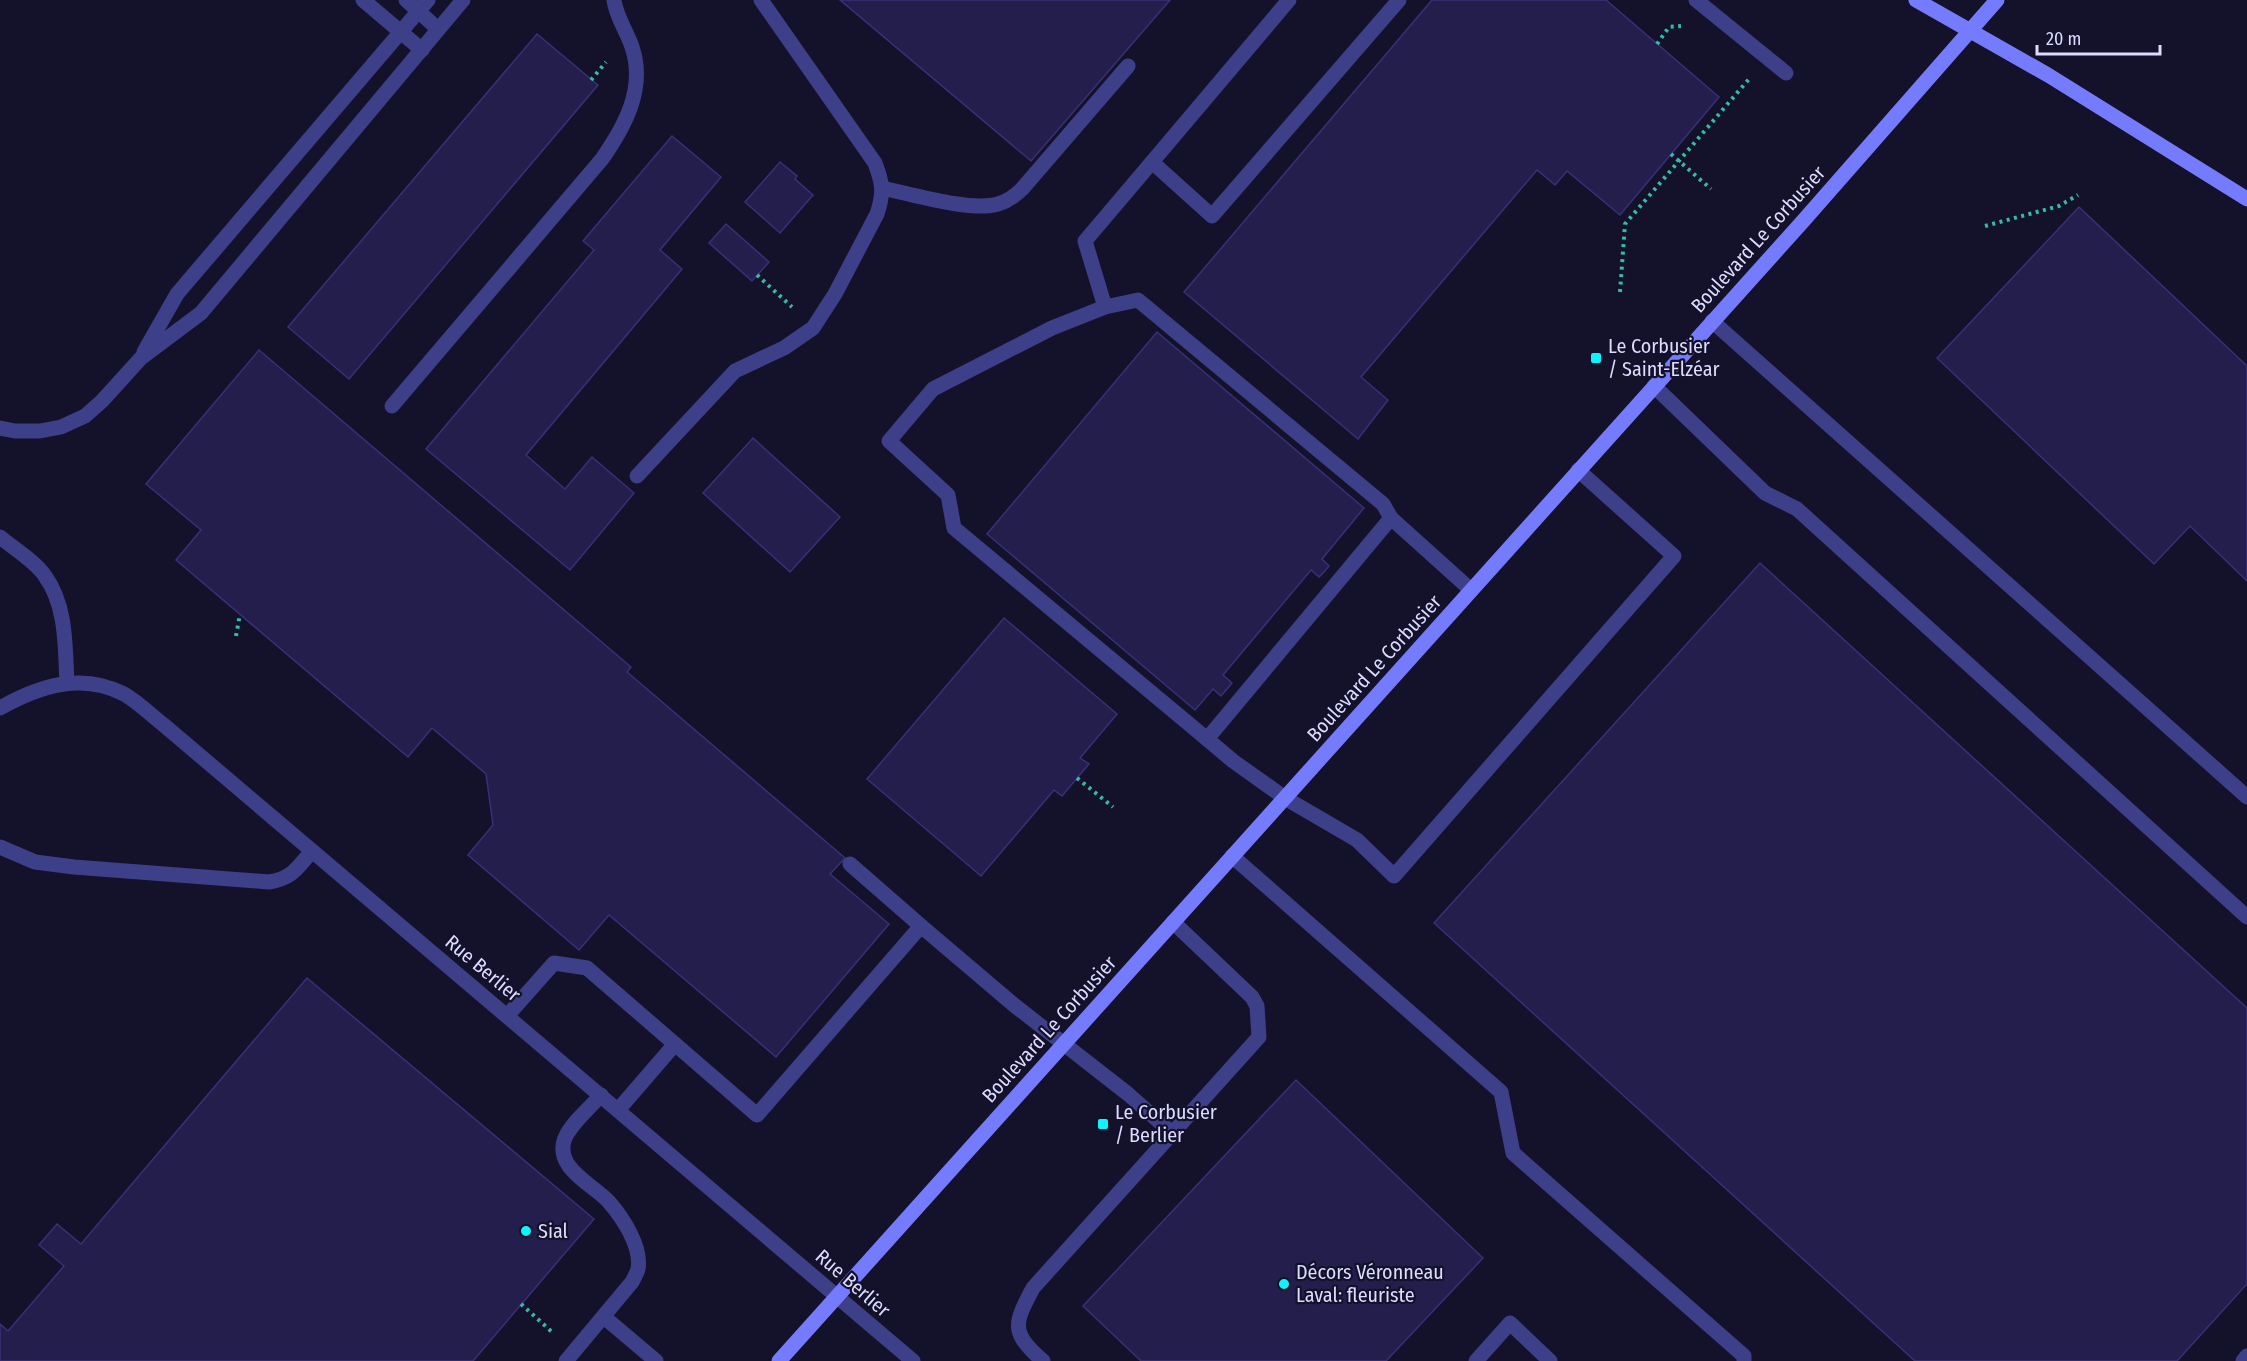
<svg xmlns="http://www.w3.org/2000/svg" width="2247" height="1361" font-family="'Fira Sans Condensed',sans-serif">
	<rect width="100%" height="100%" fill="#14112b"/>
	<g fill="#241e4c" stroke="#393077" stroke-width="1.5">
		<path d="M840,0h330l-139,161z"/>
		<path d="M1432,0h174l113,97 -99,118 -53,-44 -12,14 -18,-15 -176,207 27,23 -30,39 -174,-147z"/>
		<path d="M537,34l61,51 -249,294 -61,-52z"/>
		<path d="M672,136l49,41 -61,73 22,19 -156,186 39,34 27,-32 42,36 -64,77 -144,-121 168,-199 -11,-9z"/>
		<path d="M780,162l17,14 -2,3 18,16 -33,38 -35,-31z"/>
		<path d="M2079,207l168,159v215l-57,-55 -36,38 -217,-206z"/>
		<path d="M726,224l43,38 -17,19 -43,-38z"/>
		<path d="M1157,332l207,176 -42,51 7,7 -5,6 -5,5 -8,-7 -88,105 9,8 -5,6 -6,7 -8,-7 -18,21 -208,-176z"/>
		<path d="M259,350l372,317 -4,5 218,186 -15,16 59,50 -113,133 -167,-142 -30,35 -111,-95 25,-30 -7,-51 -54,-46 -24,29 -232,-197 25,-30 -55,-46z"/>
		<path d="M753,438l87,79 -50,55 -87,-79z"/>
		<path d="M1760,563l487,445v276l-70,77h-262l-481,-438z"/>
		<path d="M1004,618l113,96 -37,44 9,6 -27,32 -8,-6 -73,86 -114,-97z"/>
		<path d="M307,978l287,241 -121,142h-473v-37l8,7 56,-65 -25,-21 18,-21 24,20z"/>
		<path d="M1296,1080l187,178 -97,103h-245l-58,-55z"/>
	</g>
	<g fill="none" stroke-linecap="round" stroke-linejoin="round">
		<g stroke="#32bcaa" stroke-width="4" stroke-dasharray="3 4.5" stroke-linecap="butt">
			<path d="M1657,44l12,-17 12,-1"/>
			<path d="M591,80l15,-18"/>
			<path d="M1671,154l40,35"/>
			<path d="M1985,226l74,-20 19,-11"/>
			<path d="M757,275l35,32"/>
			<path d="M1620,292l5,-68 124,-145"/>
			<path d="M236,636l4,-22"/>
			<path d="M1077,778l36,29"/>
			<path d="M521,1304l31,28"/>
		</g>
		<g stroke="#3d4089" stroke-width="15">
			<path d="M363,0l59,50"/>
			<path d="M406,0l32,29"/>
			<path d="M1289,0l-137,162 60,54 187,-216"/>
			<path d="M1696,0l90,73"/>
			<path d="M1152,162l-67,79 20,66 -53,21 -119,61 -44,52 59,54 6,33 253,211"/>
			<path d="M882,188c30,6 89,24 116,16 10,-3 17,-8 24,-15l106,-123"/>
			<path d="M1105,307l33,-7 245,204 8,14"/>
			<path d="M1712,321l535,476"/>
			<path d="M144,352l33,-58 251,-294"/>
			<path d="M1654,386l111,107 32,16 450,408"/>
			<path d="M392,406l210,-247c23,-33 44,-71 30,-112 -5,-16 -16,-30 -18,-47"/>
			<path d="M0,428l15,3h25l21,-4 24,-11 17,-15 39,-43 60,-45 262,-313"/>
			<path d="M637,476l98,-105 49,-23 29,-20 22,-34 42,-80c7,-21 6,-30 -2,-51l-114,-163"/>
			<path d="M0,537c13,11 36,25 45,39 22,30 20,72 22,107"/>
			<path d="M1471,590l-80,-72 -184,221 26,22 52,37 72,42 37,36 280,-320 -96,-86"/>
			<path d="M0,847l35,15 39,5 195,15c24,-4 28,-14 43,-31"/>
			<path d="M1232,856l269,236 12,61 231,203v5"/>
			<path d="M850,864l71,62"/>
			<path d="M507,1016l47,-53 33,5 170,147 164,-189 93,79 114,89 44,39"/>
			<path d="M618,1110l57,-66"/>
			<path d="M604,1317l52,44"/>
			<path d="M566,1361l66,-79c2,-4 5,-9 6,-13 4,-22 -15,-51 -29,-67 -15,-17 -56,-34 -44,-64 7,-16 25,-30 36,-43"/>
			<path d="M1043,1361c-33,-29 -29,-37 -10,-73l226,-251 -2,-31 -5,-9 -79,-75"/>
			<path d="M1476,1361l34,-38 40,38"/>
			<path d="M2243,1361l4,-5"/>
		</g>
		<path stroke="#3d4089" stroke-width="15" d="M0,708c39,-22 82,-36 124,-14 14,8 28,22 41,32l748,635"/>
		<g stroke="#747bfd" stroke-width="15">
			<path d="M1916,0l132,75 199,124"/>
			<path d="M779,1361l1025,-1141 193,-220"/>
		</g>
	</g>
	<g fill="#0af6fc" stroke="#14112b" stroke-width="2">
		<rect x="1590" y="352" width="12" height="12" rx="3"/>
		<rect x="1097" y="1118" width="12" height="12" rx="3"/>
		<circle cx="526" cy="1231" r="6"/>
		<circle cx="1284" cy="1284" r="6"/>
	</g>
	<g text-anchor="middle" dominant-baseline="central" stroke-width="4.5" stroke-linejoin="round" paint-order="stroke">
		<g font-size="20" fill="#dddcff" stroke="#14112b">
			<text transform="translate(1758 239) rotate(-48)">Boulevard Le Corbusier</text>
			<text transform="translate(1374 668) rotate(-48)">Boulevard Le Corbusier</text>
			<text transform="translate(483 968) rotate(40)">Rue Berlier</text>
			<text transform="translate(1049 1029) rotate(-48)">Boulevard Le Corbusier</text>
			<text transform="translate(853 1283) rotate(41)">Rue Berlier</text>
		</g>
		<g font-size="20" fill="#dddcff" stroke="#14112b" text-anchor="start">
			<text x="1608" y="346">Le Corbusier<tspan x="1608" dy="23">/ Saint-Elzéar</tspan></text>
			<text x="1115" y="1112">Le Corbusier<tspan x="1115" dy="23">/ Berlier</tspan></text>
			<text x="538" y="1231">Sial</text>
			<text x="1296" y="1272">Décors Véronneau<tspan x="1296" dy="23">Laval: fleuriste</tspan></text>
		</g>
	</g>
	<path d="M2037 45v9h123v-9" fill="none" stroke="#dddcff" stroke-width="3"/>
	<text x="2046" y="45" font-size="18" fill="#dddcff" stroke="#14112b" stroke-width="4.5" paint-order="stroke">20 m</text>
</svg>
